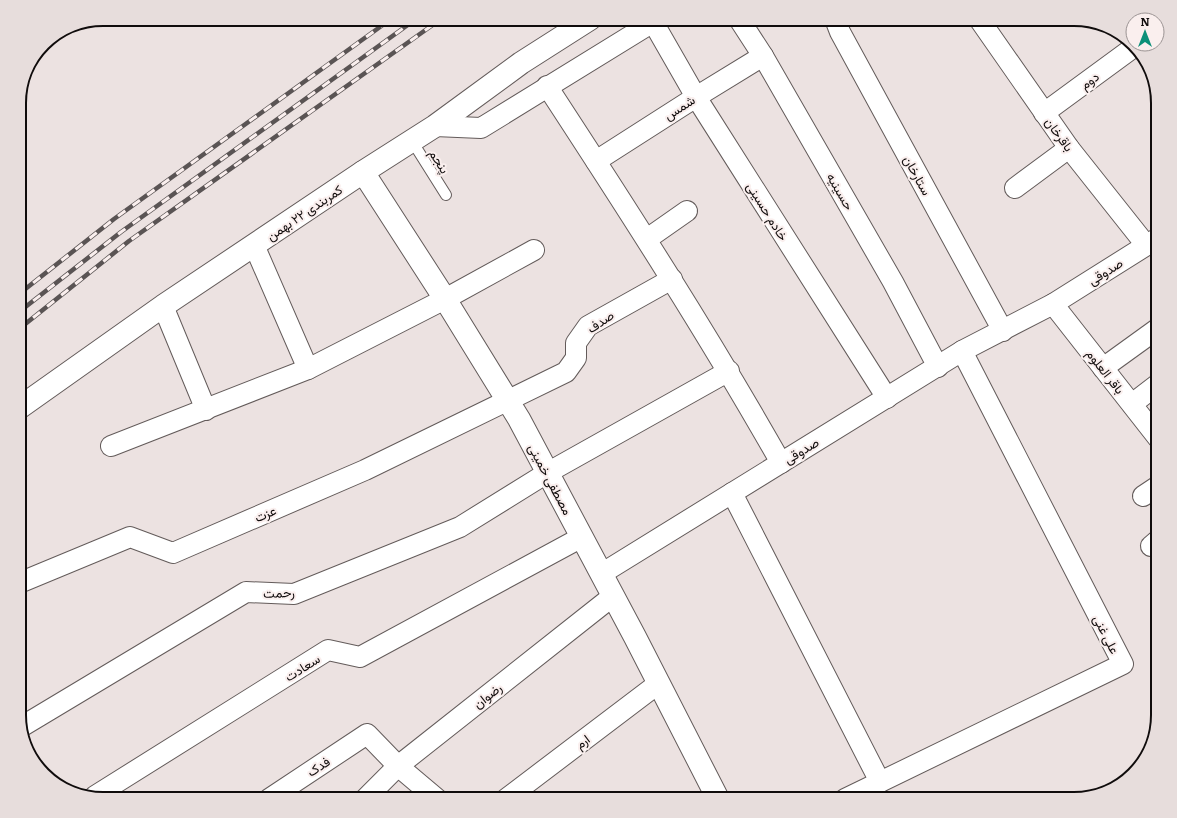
<svg xmlns="http://www.w3.org/2000/svg" width="1177" height="818" font-family="Literata,Vazirmatn,serif">
	<rect width="100%" height="100%" fill="#ece2e1"/>
	<g fill="none" stroke-linecap="round" stroke-linejoin="round">
		<g stroke="#635b5a" stroke-width="12">
			<path id="service" d="M412,141l34,54"/>
		</g>
		<g stroke="#635b5a" stroke-width="22">
			<g id="minor">
				<path d="M739,19l24,37 130,226 45,85"/>
				<path d="M835,19l5,13 163,299"/>
				<path d="M979,19l90,129 77,97"/>
				<path d="M653,22l43,75 191,301"/>
				<path d="M547,86c81,124 161,248 234,377"/>
				<path d="M1044,113l90,-66"/>
				<path d="M435,126l46,2 177,-109"/>
				<path d="M596,161l100,-64 67,-41"/>
				<path d="M1015,188l54,-40"/>
				<path d="M647,239l40,-28"/>
				<path d="M254,245l54,124"/>
				<path d="M1053,304l105,134"/>
				<path d="M163,306l43,104"/>
				<path d="M1103,368l54,-39"/>
				<path d="M1132,404l26,-20"/>
				<path d="M111,446l197,-77 137,-70 89,-49"/>
				<path d="M732,493l148,289"/>
				<path d="M1143,496l15,-10"/>
				<path d="M1151,546l7,-6"/>
				<path d="M601,574l361,-223 91,-47 105,-66"/>
				<path d="M19,583l111,-46 43,16 192,-83 201,-98 10,-14v-15l12,-17 84,-47"/>
				<path d="M21,727l225,-135 48,2 166,-67 87,-54 182,-102"/>
				<path d="M95,796l233,-146 32,7 222,-120"/>
				<path d="M269,799l98,-65 31,32 39,33"/>
				<path d="M365,799l33,-33 215,-170"/>
				<path d="M506,799l153,-116"/>
				<path d="M845,799l278,-135 -161,-313"/>
			</g>
		</g>
		<g stroke="#635b5a" stroke-width="24">
			<g id="tertiary">
				<path d="M363,172l82,127 74,120 116,218 83,162"/>
				<path d="M19,408l144,-102 200,-134 72,-46 86,-63 69,-44"/>
			</g>
		</g>
		<use href="#service" stroke="#fff" stroke-width="10"/>
		<use href="#minor" stroke="#fff" stroke-width="20"/>
		<use href="#tertiary" stroke="#fff" stroke-width="22"/>
		<g stroke="#5a5454" stroke-width="4.5">
			<g id="rail">
				<path d="M19,294l95,-75 277,-200"/>
				<path d="M19,312l102,-80 295,-213"/>
				<path d="M19,329l110,-88 312,-222"/>
			</g>
		</g>
		<use href="#rail" stroke="#faefee" stroke-width="3" stroke-dasharray="9" stroke-linecap="butt"/>
	</g>
	<g text-anchor="middle" dominant-baseline="central" stroke-width="4" stroke-linejoin="round" paint-order="stroke">
		<g font-size="13" fill="#100c0c" stroke="#faefee">
			<text transform="translate(1089 80) rotate(-37)">دوم</text>
			<text transform="translate(679 107) rotate(-33)">شمس</text>
			<text transform="translate(1060 134) rotate(54)">باقرخان</text>
			<text transform="translate(440 161) rotate(58)">پنجم</text>
			<text transform="translate(918 175) rotate(61)">ستارخان</text>
			<text transform="translate(841 191) rotate(60)">حسینیه</text>
			<text transform="translate(768 211) rotate(58)">خادم حسینی</text>
			<text transform="translate(304 212) rotate(-34)">کمربندی ۲۲ بهمن</text>
			<text transform="translate(1105 271) rotate(-32)">صدوقی</text>
			<text transform="translate(600 321) rotate(-34)">صدف</text>
			<text transform="translate(1106 371) rotate(52)">باقر العلوم</text>
			<text transform="translate(801 450) rotate(-31)">صدوقی</text>
			<text transform="translate(551 479) rotate(62)">مصطفی خمینی</text>
			<text transform="translate(265 513) rotate(-23)">عزت</text>
			<text transform="translate(279 592) rotate(-2)">رحمت</text>
			<text transform="translate(1107 634) rotate(63)">علی غنی</text>
			<text transform="translate(302 667) rotate(-32)">سعادت</text>
			<text transform="translate(487 695) rotate(-38)">رضوان</text>
			<text transform="translate(582 741) rotate(-37)">ارم</text>
			<text transform="translate(318 766) rotate(-34)">فدک</text>
		</g>
	</g>
	<path d="M0 0H1177V818H0ZM103 26H1074A77 77 0 0 1 1151 103V715A77 77 0 0 1 1074 792H103A77 77 0 0 1 26 715V103A77 77 0 0 1 103 26Z" fill="#e7dddc" fill-rule="evenodd"/>
	<path fill="none" stroke="#100c0c" stroke-width="2" d="M103 26H1074A77 77 0 0 1 1151 103V715A77 77 0 0 1 1074 792H103A77 77 0 0 1 26 715V103A77 77 0 0 1 103 26Z"/>
	<g transform="translate(1145 32)"><circle r="19" fill="#faefee" stroke="#9c9494"/>
	<path d="M0-3L7 15L0 10L-7 15Z" fill="#0c9079"/>
	<text y="-6" font-size="11" font-weight="bold" text-anchor="middle" fill="#100c0c">N</text>
	</g>
</svg>
